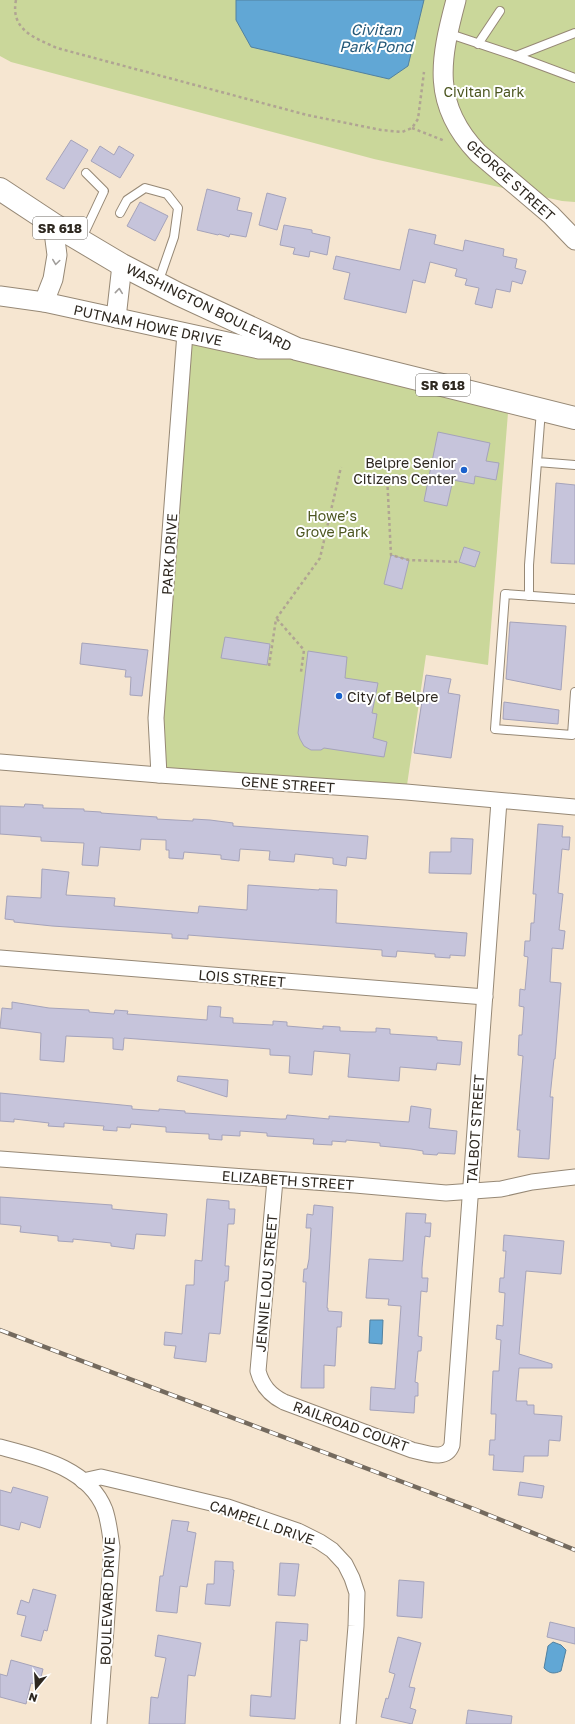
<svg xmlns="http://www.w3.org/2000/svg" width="575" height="1724" font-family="'Golos Text',sans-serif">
	<rect width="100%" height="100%" fill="#f6e6d1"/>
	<g fill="#cad79a">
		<path d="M0,0h575v202l-13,-1 -188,-42 -363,-97 -11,-6z"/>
		<path d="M185,333l324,67 -21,265 -62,-10 -20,137 -247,-17z"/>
	</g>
	<g fill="#61a7d5" stroke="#52819f">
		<path d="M236,0h188l-16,66 -19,13 -138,-32 -15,-27z"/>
		<path d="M370,1320h13l-1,24 -13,-1z"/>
		<path d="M553,1642l8,3 5,5 -5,21c-7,3 -11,3 -17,-3l4,-22z"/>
	</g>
	<g fill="#c6c4db" stroke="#a5a3ba">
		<path d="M71,140l17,10 -24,39 -18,-10z"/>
		<path d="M100,146l14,9 5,-9 15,9 -14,23 -29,-17z"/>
		<path d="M207,189l33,9 -3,12 15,3 -6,24 -16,-3 -1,3 -10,-3 -1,1 -21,-5z"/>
		<path d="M267,193l19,5 -9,32 -18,-5z"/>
		<path d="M140,202l28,14 -13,25 -28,-15z"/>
		<path d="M284,225l28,5v3l18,4 -3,18 -17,-4 -1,6 -16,-3 2,-6 -15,-3z"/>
		<path d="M409,229l27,6 -2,9 29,7 2,-11 39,9 -1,7 14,3 -2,9 11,3 -4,13 -10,-3 -2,11 -14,-3 -4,19 -17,-4 4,-16 -14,-3 2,-6 -12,-3 2,-7 -27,-7 -5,21 -12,-3 -7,33 -62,-14 6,-26 -17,-4 3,-13 64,14z"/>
		<path d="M438,432l52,11 -4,18 13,2 -3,17 -21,-4 -1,8 -21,-4 -6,26 -23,-5z"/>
		<path d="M556,483l19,2v79l-24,-1z"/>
		<path d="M464,547l16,5 -5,15 -16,-5z"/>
		<path d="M391,555l18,5 -7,29 -18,-5z"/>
		<path d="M510,622l56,4 -5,64 -55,-11z"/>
		<path d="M225,637l45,7 -3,21 -46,-7z"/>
		<path d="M82,643l66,7 -6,46 -12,-1 1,-18h-6l1,-7 -46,-6z"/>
		<path d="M308,651l39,6 -2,21 33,5 -6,30 5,1 -4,24 14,4 -3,15 -60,-9 -3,2h-10l-7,-4 -4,-7 -2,-6z"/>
		<path d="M426,675l25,4 -3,14 12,2 -9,63 -37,-5z"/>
		<path d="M504,702l55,8 -1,14 -55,-5z"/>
		<path d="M25,804l18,1v3l41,1v2l17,1v1l56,4v2l36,2v-2l17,1 23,3v3l135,10 -2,23 -19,-2 -1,9 -13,-2v-6l-38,-4 -1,8 -25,-2 1,-9 -30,-2 -1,12 -18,-2v-4l-37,-3 -1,7 -14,-1v-8h-3v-10l-25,-1 -1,11 -40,-3 -2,19 -16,-1 2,-22 -43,-2v-4l-41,-3v-28l24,1z"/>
		<path d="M538,824l25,2 -1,11h8l-1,13 -7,-1 -4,44 5,1 -4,36 6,1 -2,18 -11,-1 -2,34 11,1 -6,76h-1l-4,38h3l-4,62 -31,-2 2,-27h-3l6,-74 -5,-1 1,-20h3l2,-28 -5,-1 1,-17 5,1 3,-33 -4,-1 1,-15h5l1,-18h3l2,-29h-3z"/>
		<path d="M451,838l22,1 -2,35 -42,-1 1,-21h21z"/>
		<path d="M42,869l27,3 -3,23 49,3 -1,8 84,7 1,-7 48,4 1,-25 71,5v-1l18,1 -1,33 131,10 -2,23 -15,-1v3l-15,-1v-3l-38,-3 -1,6 -14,-1v-6l-194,-15v4l-16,-1v-4l-120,-8 -38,-4v-2l-9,-1 2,-23 34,2z"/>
		<path d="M12,1002l37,6 40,2v2l25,2 1,-4 13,1 -1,3 80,6 1,-14 13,1 -1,10 13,1v5l40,2v-4l14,1v4l36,3v-3l17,1v4l26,1h10v-4l14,1v5l47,3v3l25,2 -2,23 -23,-2 -1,7 -36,-3 -1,14 -51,-4 2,-23 -36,-3 -2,24 -23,-2 1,-17 -20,-1v-6l-146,-11 -1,12 -10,-1v-11l-47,-2 -2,26 -24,-2 1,-27 -41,-5 2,-20 10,1z"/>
		<path d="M178,1076l50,4 -1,17 -50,-16z"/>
		<path d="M0,1093l132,13v3l27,2v-2l26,2v2l95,6h6l1,-4 42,4v-3l80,6 2,-16 20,3 -2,19 28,3 -2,23 -17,-1 -1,2 -14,-1v-3l-12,-2 -31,-3v-3l-34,-3v2l-14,-1v4l-19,-1 1,-5 -47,-3v-3l-27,-2v5l-18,-1v5l-13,-1v-5l-43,-2v-5l-35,-3 -1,4 -13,-1v4l-14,-1 1,-4 -40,-3v4l-16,-1 1,-3 -35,-4v3l-14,-1z"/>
		<path d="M0,1197l112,8v4l55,5 -2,22 -29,-2 -2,15 -23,-3v-3l-38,-4v3l-15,-1v-5l-38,-4 1,-6 -21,-2z"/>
		<path d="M207,1199l22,2v8h6l-1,15h-6l-3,42h4l-1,15h-3l-4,45 -1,8 -11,-1 -3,29 -32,-4 2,-12 -12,-1 1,-13 17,2 4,-49h8l1,-25 7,1z"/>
		<path d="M314,1205l19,2 -6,101h1v3l14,1 -1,15h-4l-2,39 -11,-1v23h-23l5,-106h-3l1,-13h3l2,-10 2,-31h-5l1,-14 6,1z"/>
		<path d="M406,1213l20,1 -1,9h6l-1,14 -5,-1 -3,32v10h6l-1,14 -6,-1 -3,45 4,1 -1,14h-3l-3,31 3,1v13h-3l-1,17 -44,-3 1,-23 24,2 6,-83 -13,-1 1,-6 -23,-1 3,-39 34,2z"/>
		<path d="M504,1235l60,6 -3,33 -35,-3 -7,83 33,10v4h-33l-3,33h11v4h7v9l28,2 -2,25 -11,-1 -1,16h-24l-1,16 -30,-2 1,-15h-5l1,-15h5l1,-26h-5l1,-23 1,-20h6l2,-31 -5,-1 1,-14 6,1 2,-33 -6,-1 1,-14h4l2,-27h-3z"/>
		<path d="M520,1482l24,4 -2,12 -24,-3z"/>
		<path d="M13,1487l35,10 -8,31 -19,-6 -2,8 -19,-5v-35l11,3z"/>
		<path d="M172,1520l17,2 -2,9 9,2 -9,54 -7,-1 -3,27 -21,-2 4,-35h3z"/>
		<path d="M215,1561l18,1v8h1l-4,36 -25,-2 2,-20h7z"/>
		<path d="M280,1563l19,1 -4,32 -17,-1z"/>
		<path d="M399,1580l25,2 -2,36 -25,-2z"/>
		<path d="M33,1589l23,6 -9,36 -3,-1 -3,11 -20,-5 5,-20 -9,-2 4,-14 8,3z"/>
		<path d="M276,1622l32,2 -1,17 -7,-1 -5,79 -45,-3 1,-21 20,2z"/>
		<path d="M550,1622l25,6v16l-28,-7z"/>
		<path d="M158,1635l43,8 -6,33 -7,-1 -3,49h-36l2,-27 7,1 8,-40 -11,-2z"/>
		<path d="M398,1637l23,6 -12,44 6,1 -5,20 6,2 -4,14 -31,-7 5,-19 2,1 7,-25 -6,-2z"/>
		<path d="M11,1660l32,9 -4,16 -8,-2 -5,21 -26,-7v-23l7,2z"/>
		<path d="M468,1710l44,6 -1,8h-45z"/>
	</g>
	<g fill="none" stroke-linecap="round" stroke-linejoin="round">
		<g stroke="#968875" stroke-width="10">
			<g id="service">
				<path d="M575,33l-59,23 59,22"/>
				<path d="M447,37l9,-1 60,20"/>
				<path d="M478,44l22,-33"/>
				<path d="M120,213l7,-13 18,-12 22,6 11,14 -4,29 -16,46"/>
				<path d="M81,240l23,-49 -18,-18"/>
				<path d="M541,410l-4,52 38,3"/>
				<path d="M529,596v-31l8,-103"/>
				<path d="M575,599l-70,-5 -10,135 77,6 3,-43"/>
			</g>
		</g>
		<g stroke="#968875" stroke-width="17">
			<g id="minor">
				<path d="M0,762l159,13 247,17 169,15"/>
				<path d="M159,775l-3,-57 29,-385"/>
				<path d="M0,958l485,39"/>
				<path d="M0,1159l355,26 91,8 55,-4 31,-7 43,-5"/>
				<path d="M275,1180l-17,191c4,15 12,24 26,31l128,48c14,3 34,12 40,-5l47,-644"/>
				<path d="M0,1447c38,10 89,21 105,63 4,12 5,24 7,37l-13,177"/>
				<path d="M83,1481l18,-4 127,30 70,24 22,11 12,8 13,14 7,14 5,15 -1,33 -8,98"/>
			</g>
		</g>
		<g stroke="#968875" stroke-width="21">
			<g id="tertiary">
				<path d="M456,0c-16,60 -25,104 22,153l73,62 24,25"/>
				<path d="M0,296l44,6 215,47h38"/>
				<path d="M44,302l9,-23 4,-24 -4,-31"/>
				<path d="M116,318l6,-53"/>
			</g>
		</g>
		<g stroke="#968875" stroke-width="24">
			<path id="primary" d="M0,189l53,35 69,41 56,29 119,55 278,69"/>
		</g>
		<g stroke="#b0a493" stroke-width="2.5" stroke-dasharray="3 3" stroke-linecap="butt">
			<path d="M16,0c-6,30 19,38 41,48l250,67 74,15 21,2 10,-4 6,-9 6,-47"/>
			<path d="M412,128l33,13"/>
			<path d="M387,475l4,80 18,5 50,2"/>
			<path d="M277,619l27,31 -3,22"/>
			<path d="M269,666l7,-47 44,-61 21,-91"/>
		</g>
		<use href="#service" stroke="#fff" stroke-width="8"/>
		<use href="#minor" stroke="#fff" stroke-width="15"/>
		<use href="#tertiary" stroke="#fff" stroke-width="19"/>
		<use href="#primary" stroke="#fff" stroke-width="22"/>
		<g stroke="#746a5e" stroke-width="4.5">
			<path id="rail" d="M0,1330l474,179 101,41"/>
		</g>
		<use href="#rail" stroke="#fff" stroke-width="3" stroke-dasharray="9" stroke-linecap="butt"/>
	</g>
	<defs><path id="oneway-chevron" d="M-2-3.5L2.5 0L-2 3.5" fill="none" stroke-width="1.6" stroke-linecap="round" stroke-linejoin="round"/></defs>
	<g stroke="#a19e9b">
		<use href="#oneway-chevron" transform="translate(56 262) rotate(98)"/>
		<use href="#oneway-chevron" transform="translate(119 291) rotate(-84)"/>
	</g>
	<g fill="#1b62cd" stroke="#fff" stroke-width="1.5">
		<circle cx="464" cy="470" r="4"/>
		<circle cx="339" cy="696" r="4"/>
	</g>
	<g text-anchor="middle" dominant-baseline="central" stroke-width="4" stroke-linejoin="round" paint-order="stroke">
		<g fill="#fff" stroke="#6d6863" stroke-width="1">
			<rect x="33" y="217" width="54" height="22" rx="3"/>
			<rect x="416" y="374" width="54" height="22" rx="3"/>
		</g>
		<g font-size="13" font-weight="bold" fill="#2e2820">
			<text x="60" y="228">SR 618</text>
			<text x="443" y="385">SR 618</text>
		</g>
		<g font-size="14" fill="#4c5620" stroke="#fff">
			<text x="484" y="91">Civitan Park</text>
			<text x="332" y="515">Howe’s<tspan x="332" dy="16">Grove Park</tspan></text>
		</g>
		<g font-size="14" fill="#2e2820" stroke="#fff">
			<text transform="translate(511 180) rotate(42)">GEORGE STREET</text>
			<text transform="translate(209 307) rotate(26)">WASHINGTON BOULEVARD</text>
			<text transform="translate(148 325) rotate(12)">PUTNAM HOWE DRIVE</text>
			<text transform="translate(169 554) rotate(-86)">PARK DRIVE</text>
			<text transform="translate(288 784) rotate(4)">GENE STREET</text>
			<text transform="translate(242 978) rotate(5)">LOIS STREET</text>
			<text transform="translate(475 1129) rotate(-86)">TALBOT STREET</text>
			<text transform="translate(288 1180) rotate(4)">ELIZABETH STREET</text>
			<text transform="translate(266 1283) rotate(-85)">JENNIE LOU STREET</text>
			<text transform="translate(351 1426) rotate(20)">RAILROAD COURT</text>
			<text transform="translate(262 1522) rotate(19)">CAMPELL DRIVE</text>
			<text transform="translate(107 1601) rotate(-88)">BOULEVARD DRIVE</text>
		</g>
		<g font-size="14" fill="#2e2820" stroke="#fff" text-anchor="end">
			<text x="456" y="462">Belpre Senior<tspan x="456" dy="16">Citizens Center</tspan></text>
			<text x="347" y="696" text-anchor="start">City of Belpre</text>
		</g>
		<g font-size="15" font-style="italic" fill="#245979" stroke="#fff">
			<text x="376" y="29">Civitan<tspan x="376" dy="17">Park Pond</tspan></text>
		</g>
	</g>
	<g transform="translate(36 1688) rotate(198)" stroke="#ffffff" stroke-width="3" paint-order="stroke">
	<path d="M0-3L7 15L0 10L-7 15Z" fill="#2e2820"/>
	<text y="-6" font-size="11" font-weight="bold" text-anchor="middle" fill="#2e2820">N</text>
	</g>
</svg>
